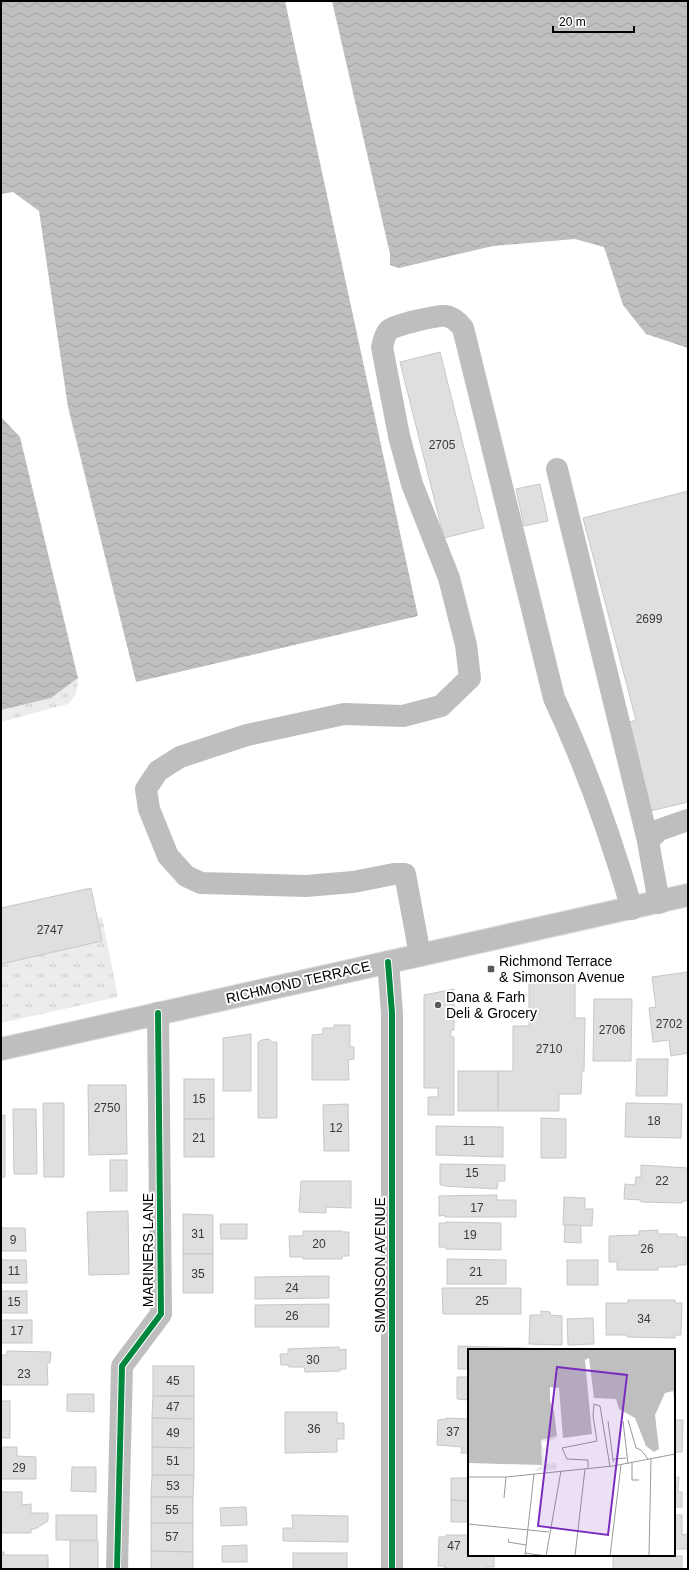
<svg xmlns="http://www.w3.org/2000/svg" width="689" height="1570" font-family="Arial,sans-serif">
	<defs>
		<pattern id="grass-tufts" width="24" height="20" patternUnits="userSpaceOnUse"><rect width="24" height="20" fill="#ececec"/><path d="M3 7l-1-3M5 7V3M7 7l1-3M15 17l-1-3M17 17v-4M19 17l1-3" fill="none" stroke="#c9c9c9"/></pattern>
		<pattern id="water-waves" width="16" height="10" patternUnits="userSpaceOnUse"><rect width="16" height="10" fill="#bfbfbf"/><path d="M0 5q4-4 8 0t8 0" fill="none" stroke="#a2a2a2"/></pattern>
	</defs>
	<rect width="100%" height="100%" fill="#fff"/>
	<g fill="url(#grass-tufts)">
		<path d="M78,678c-1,12 -1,18 -10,26l-67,18v-12l50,-12z"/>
		<path d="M102,917l16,80 -117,26v-59l101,-23 -5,-23z"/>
	</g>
	<g fill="url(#water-waves)">
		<path d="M1,1h284l133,615 -282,66 -68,-275 -29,-196 -26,-19 -12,2z"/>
		<path d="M332,1h356v347l-42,-14 -23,-29 -19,-58 -29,-8 -82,7 -94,22 -9,-3v-11z"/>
		<path d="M1,417l19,20 58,241 -27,20 -50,12z"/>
	</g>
	<g fill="#dfdfdf" stroke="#c7c7c7">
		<path d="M440,352l44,176 -40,10 -44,-176z"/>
		<path d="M540,484l8,37 -24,5 -8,-37z"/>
		<path d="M688,491v311l-42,10 -19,-89 9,-3 -53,-202z"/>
		<path d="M91,888l11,53 -101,23v-56z"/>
		<path d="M688,972v81l-17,3 -2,-16 -16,2 -4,-34 7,-1 -4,-30z"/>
		<path d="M529,982l46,1v35h10l-1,53h-2l-1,23h-22v17h-61v-40h15v-45h16z"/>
		<path d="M454,989v41h-3v7h3v78h-26v-18h10v-9h-14v-93z"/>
		<path d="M594,999h38l-1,62h-38z"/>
		<path d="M334,1025h16v22h4v12l-6,1 1,20h-37v-45l11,-1v-6h11z"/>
		<path d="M251,1034v57h-28v-53z"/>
		<path d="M269,1039l3,3h5v76h-19v-76l4,-2z"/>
		<path d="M637,1059h31l-1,37h-31z"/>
		<rect x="458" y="1071" width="40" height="40"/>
		<rect x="184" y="1079" width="30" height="40"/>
		<path d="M88,1085h38l1,69 -38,1z"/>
		<path d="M43,1103h21v74h-20z"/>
		<path d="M626,1103l56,1 -1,34 -56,-1z"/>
		<path d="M348,1104l1,47h-25l-1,-46z"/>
		<path d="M13,1109h23l1,65h-23z"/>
		<path d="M5,1115v62l-4,1v-62z"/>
		<path d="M541,1118l25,1v39h-25z"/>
		<rect x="184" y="1119" width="30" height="38"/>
		<path d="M436,1126l67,1v30l-67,-2z"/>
		<rect x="110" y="1160" width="17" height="31"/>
		<path d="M440,1164l65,1v16h-7l-1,8 -52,-3 -1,-1h-4z"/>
		<path d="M641,1165l47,3v33h-6v2l-41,-1v-2l-17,-1 1,-15 10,1 1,-8h5z"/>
		<path d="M301,1181h50v27l-25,-1v6l-27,-1z"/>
		<path d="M497,1195v5h19v17h-71v-2l-6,1v-20z"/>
		<path d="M564,1197l21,1v11h8l-1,17 -29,-1z"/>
		<path d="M128,1211l1,63 -40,1 -2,-63z"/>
		<path d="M183,1214l30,1v39h-30z"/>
		<path d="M446,1222l55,1v27l-55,-1v-2h-7v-24h7z"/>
		<path d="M220,1224h27v15h-26z"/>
		<path d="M565,1225h16v18l-17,-1z"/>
		<path d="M1,1228h24l1,23h-25z"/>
		<path d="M658,1230v4h19v3h9v28h-9v2h-19v3h-41v-8h-8v-26l30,-1v-4z"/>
		<path d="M303,1231h39v1h7v24h-7v3h-39v-2h-13l-1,-21h14z"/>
		<rect x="183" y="1254" width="30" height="39"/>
		<path d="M447,1259l59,1v24h-59z"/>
		<path d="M1,1260h25l1,23h-26z"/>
		<rect x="567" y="1260" width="31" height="25"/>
		<path d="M329,1276v22l-74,1v-22z"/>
		<path d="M442,1288h79v26h-78z"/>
		<rect x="1" y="1291" width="26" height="22"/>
		<path d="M628,1300h47v3h7l-1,32h-6v3l-48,-1v-2h-21v-32h22z"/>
		<path d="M329,1304v23h-74v-22z"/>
		<path d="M541,1311l9,1v3l12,1v29l-33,-1 1,-29h11z"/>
		<path d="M593,1318l1,26 -26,1 -1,-26z"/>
		<rect x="1" y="1320" width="31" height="23"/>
		<path d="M458,1346l69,2v2h-58v19h-11z"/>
		<path d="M339,1347v3l7,-1v20h-6v2l-35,1 -1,-5h-15l-1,-2h-7l-1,-11h8v-5z"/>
		<path d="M7,1351l44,1 -1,11h-3l1,22h-47v-30h6z"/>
		<rect x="153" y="1366" width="41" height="30"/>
		<path d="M457,1377h12v23l-12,-1z"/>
		<path d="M67,1394h27v18l-27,-1z"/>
		<path d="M153,1396h41v23l-42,-1z"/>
		<rect x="1" y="1401" width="9" height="37"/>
		<path d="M285,1412h52v11h7v16h-7v13l-52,1z"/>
		<path d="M152,1418l42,1v29l-42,-1z"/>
		<path d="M446,1418l23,1v34h-8l1,-6 -25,-2 1,-25 8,-1z"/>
		<path d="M674,1420h9l-1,32h-8z"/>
		<path d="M1,1447h16v9l19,1v22h-35z"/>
		<path d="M152,1447l42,1v27h-42z"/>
		<path d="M72,1467h24v25l-25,-1z"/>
		<path d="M152,1475h42l-1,22h-42z"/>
		<path d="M674,1477h5l-1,15h4v15h-8z"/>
		<path d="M451,1478h18v23l-18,-1z"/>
		<path d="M1,1492h21v13l9,-1v9h17v8l-13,8h-4v4h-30z"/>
		<rect x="151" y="1497" width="42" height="26"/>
		<path d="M451,1500l18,1v21h-18z"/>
		<path d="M246,1507l1,18 -26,1 -1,-18z"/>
		<rect x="56" y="1515" width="41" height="25"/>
		<path d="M292,1515l56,1v26l-65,-1v-13h10z"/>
		<path d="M674,1515h8v20l6,-1v15h-14z"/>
		<path d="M151,1523h42v29l-42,-1z"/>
		<path d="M446,1535h23v20h25v12h-7v2h-23l-20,-1 1,-2h-7l1,-29h7z"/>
		<rect x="70" y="1541" width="28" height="28"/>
		<path d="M247,1545v17h-25v-16z"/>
		<path d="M151,1551l42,1v17h-42z"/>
		<path d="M1,1552h3v3h44v14h-47z"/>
		<rect x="293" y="1553" width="54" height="16"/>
		<rect x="613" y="1556" width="69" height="13"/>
	</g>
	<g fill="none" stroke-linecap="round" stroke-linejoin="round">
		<g stroke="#dbdbdb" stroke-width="24">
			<path id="major" d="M1,1049l687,-154"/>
		</g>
		<g stroke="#bebebe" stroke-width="22">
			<path d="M557,469l91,372"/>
			<path d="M659,903l-11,-62 11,-11 29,-10"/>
			<path d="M420,955l-15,-81h-11l-41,8 -47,4 -105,-3 -15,-7 -18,-20 -19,-47 -3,-20 12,-18 22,-14 67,-22 97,-21 59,2 38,-10 29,-28 -4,-33 -17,-67 -37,-94 -13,-48 -17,-89c2,-6 2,-12 7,-17 5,-5 49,-15 57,-14 7,1 12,6 17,12l91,370c32,68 57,139 78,211"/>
			<path d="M388,962l4,51v556"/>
			<path d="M117,1569l5,-203 39,-52 -3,-301"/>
		</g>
		<use href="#major" stroke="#bebebe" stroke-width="22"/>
		<g stroke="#fff" stroke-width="8">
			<g id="cycleway">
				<path d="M388,962l4,51v556"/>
				<path d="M117,1569l5,-203 39,-52 -3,-301"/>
			</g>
		</g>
		<use href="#cycleway" stroke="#00873e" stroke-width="6"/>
	</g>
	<g fill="#595959" stroke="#fff" stroke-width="1.5">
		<rect x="487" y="965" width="8" height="8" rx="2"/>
		<circle cx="438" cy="1005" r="4"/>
	</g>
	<g text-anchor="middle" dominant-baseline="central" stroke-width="4" stroke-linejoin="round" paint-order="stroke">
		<g font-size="12" fill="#383838">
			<text x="442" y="445">2705</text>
			<text x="649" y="619">2699</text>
			<text x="50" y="930">2747</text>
			<text x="669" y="1024">2702</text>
			<text x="612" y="1030">2706</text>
			<text x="549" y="1049">2710</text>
			<text x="199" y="1099">15</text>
			<text x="107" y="1108">2750</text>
			<text x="654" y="1121">18</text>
			<text x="336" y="1128">12</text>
			<text x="199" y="1138">21</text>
			<text x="469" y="1141">11</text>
			<text x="472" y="1173">15</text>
			<text x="662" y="1181">22</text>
			<text x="477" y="1208">17</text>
			<text x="198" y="1234">31</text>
			<text x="470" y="1235">19</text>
			<text x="13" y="1240">9</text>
			<text x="319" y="1244">20</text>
			<text x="647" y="1249">26</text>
			<text x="14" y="1271">11</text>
			<text x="476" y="1272">21</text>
			<text x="198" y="1274">35</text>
			<text x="292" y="1288">24</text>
			<text x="482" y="1301">25</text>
			<text x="14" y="1302">15</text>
			<text x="292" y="1316">26</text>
			<text x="644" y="1319">34</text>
			<text x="17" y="1331">17</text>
			<text x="313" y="1360">30</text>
			<text x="24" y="1374">23</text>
			<text x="173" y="1381">45</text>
			<text x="173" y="1407">47</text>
			<text x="314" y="1429">36</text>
			<text x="453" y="1432">37</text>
			<text x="173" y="1433">49</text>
			<text x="173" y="1461">51</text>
			<text x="19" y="1468">29</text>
			<text x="173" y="1486">53</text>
			<text x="172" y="1510">55</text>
			<text x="172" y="1537">57</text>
			<text x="454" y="1546">47</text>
		</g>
		<g font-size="14" fill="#000" stroke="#fff" text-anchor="start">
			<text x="499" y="961">Richmond Terrace<tspan x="499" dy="16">&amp; Simonson Avenue</tspan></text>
			<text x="446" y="997">Dana &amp; Farh<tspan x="446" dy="16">Deli &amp; Grocery</tspan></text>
		</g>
		<g font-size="14" fill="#000" stroke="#fff">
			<text transform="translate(298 982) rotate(-13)">RICHMOND TERRACE</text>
			<text transform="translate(148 1250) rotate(-90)">MARINERS LANE</text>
			<text transform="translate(380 1265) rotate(-90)">SIMONSON AVENUE</text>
		</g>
	</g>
	<g transform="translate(468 1349)">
		<rect width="207" height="207" fill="#fff"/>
		<path d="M89,87l-1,3 -14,3 1,6 4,2 -3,1 1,13 11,-1v-2l1,8 -22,2 7,-6 -1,-25z" fill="#ececec"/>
		<path d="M0,0h207v54l-2,-12 -8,2 -10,22 4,34 -5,3 -8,-6 -11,-28 -16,-9 -3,-10 -22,-1 -5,-40 -4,2 7,74 -29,4 -4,-50 -9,-1v14l4,10 3,25 -16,4 1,25 -74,-2z" fill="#bfbfbf"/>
		<path fill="none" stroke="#999" stroke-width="1" d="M160,71l8,28 5,2 7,9M140,72l5,39M155,72l5,43M145,113l1,-3 12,-1M164,114v17h7M120,120v-9l-21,-1 -5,-11 35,-7 -4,-25 1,-12 6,2 10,61M0,128h38l107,-11 62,-12M36,149l2,-21M0,175l81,8M41,190l-1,3 18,3M57,204l21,3 15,-85M57,206l9,-81M107,207l10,-87M142,207l11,-91M181,207l2,-97"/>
		<path fill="#7b2cbf" fill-opacity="0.15" stroke="#7b2cbf" stroke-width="2" d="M89,18l70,8 -19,160 -70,-9z"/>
		<rect width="207" height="207" fill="none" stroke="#000" stroke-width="2"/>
	</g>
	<rect width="689" height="1570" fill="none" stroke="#000000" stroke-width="4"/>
	<path d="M553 26v6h81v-6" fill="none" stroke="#000000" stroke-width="2"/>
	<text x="559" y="26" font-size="12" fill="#000000" stroke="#ffffff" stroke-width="3" paint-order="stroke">20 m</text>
</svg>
